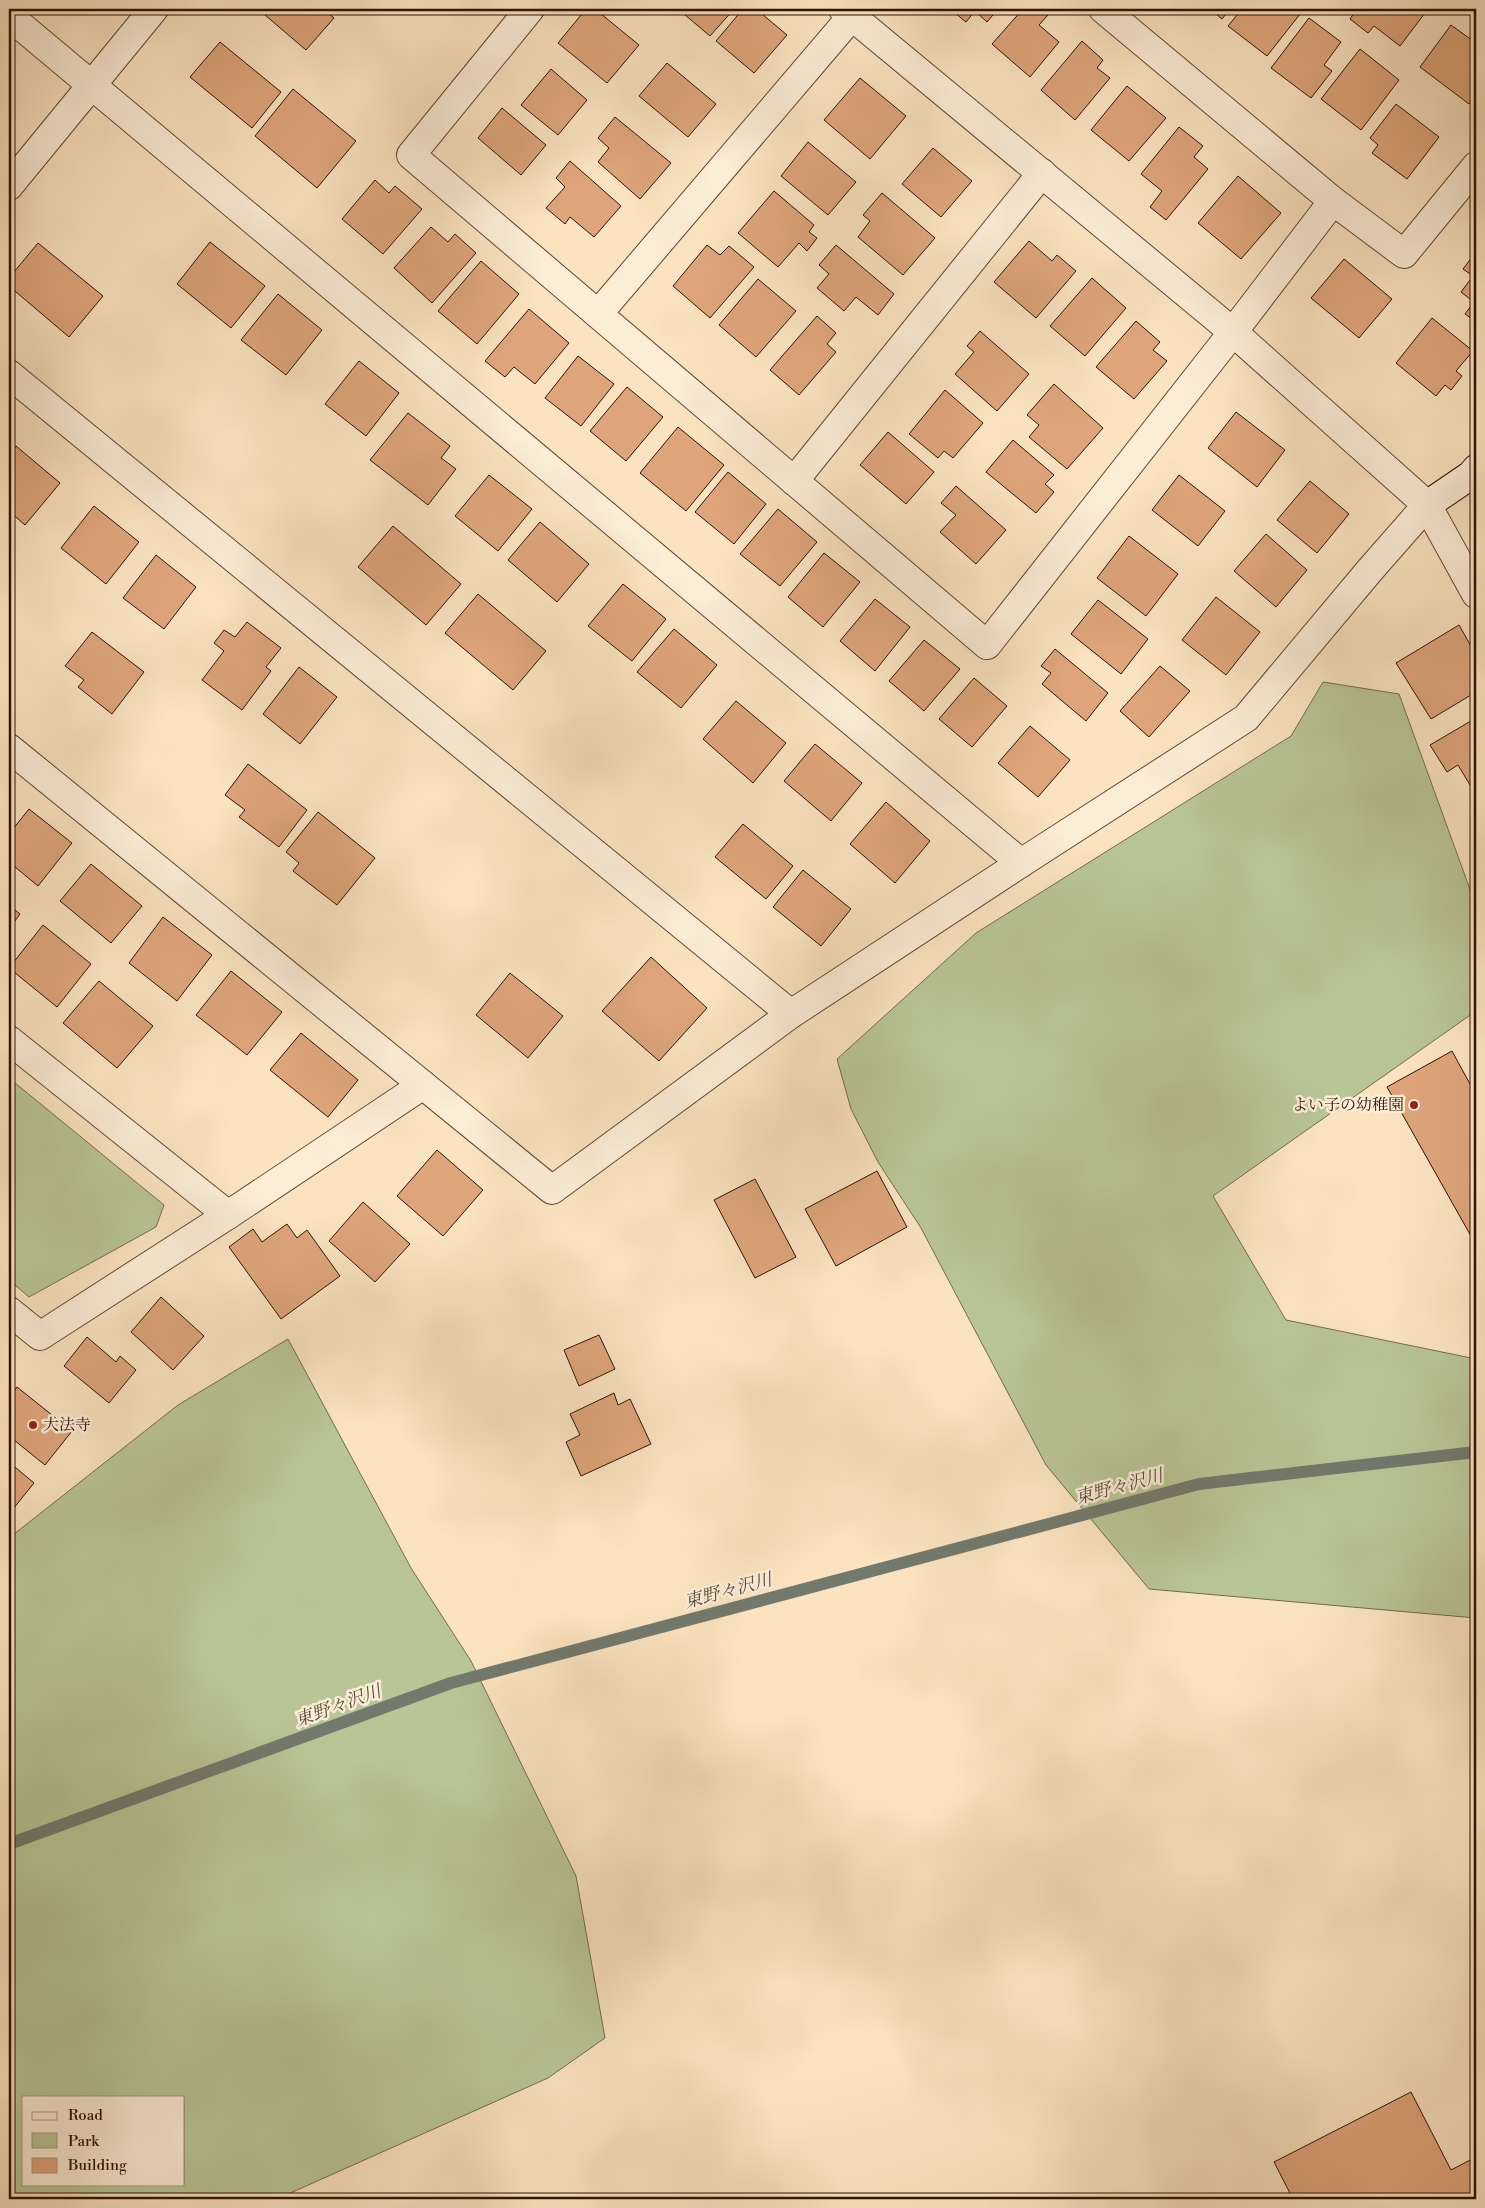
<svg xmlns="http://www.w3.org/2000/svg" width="1485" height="2208" font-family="'Libre Bodoni','Noto Serif JP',serif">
	<rect width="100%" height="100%" fill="#fbe3c1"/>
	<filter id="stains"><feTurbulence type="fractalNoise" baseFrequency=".004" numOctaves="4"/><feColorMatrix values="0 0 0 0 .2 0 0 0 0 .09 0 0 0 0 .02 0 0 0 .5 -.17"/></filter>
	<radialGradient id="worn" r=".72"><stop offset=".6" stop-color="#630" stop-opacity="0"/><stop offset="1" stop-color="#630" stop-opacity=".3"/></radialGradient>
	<g fill="#b9c597" stroke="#746b4c" fill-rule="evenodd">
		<path d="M1323,682l76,12 77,212v105l-263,185 73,124 190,39v259l-327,-29 -103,-124 -125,-237 -43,-66 -27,-53 -14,-50 139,-126 315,-197z"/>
		<path d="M9,1078l155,127 -8,22 -127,70 -20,-17z"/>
		<path d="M288,1339l123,229 60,93 105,215 29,162 -57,40 -271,121h-268v-661l169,-133zM24,2097h160v87h-160z"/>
	</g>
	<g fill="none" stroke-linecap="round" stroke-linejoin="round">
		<path stroke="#73796d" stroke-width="12" d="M9,1844l442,-161 748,-199 277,-32"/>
	</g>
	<g fill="#dea57c" stroke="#301102">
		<path d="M258,9h65l11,9 -28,32z"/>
		<path d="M586,9h9l44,36 -32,38 -49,-40z"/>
		<path d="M678,9h56l-24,27z"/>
		<path d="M743,9h13l31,26 -33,38 -38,-32z"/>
		<path d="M950,9h48l-11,13 -12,-11 -9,11z"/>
		<path d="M1023,9h17l8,6 -9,10 20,17 -29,35 -38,-33z"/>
		<path d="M1210,9h20l-8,10z"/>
		<path d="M1242,9h62l-37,47 -39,-30z"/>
		<path d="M1357,9h71l-28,37 -26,-20 -6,7 -18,-14z"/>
		<path d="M1309,18l32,24 -17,23 8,6 -21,27 -40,-30z"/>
		<path d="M1451,25l25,18v52l-7,9 -49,-37z"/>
		<path d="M1082,41l21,19 -6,8 13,10 -35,42 -34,-30z"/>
		<path d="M220,42l61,50 -29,36 -62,-51z"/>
		<path d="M1360,49l39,31 -38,50 -40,-31z"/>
		<path d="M667,63l49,41 -28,33 -49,-41z"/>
		<path d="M551,69l36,31 -29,35 -37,-30z"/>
		<path d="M860,78l46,38 -36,43 -46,-39z"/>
		<path d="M1127,86l39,32 -37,43 -38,-31z"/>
		<path d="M293,89l63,52 -39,47 -62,-52z"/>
		<path d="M1396,104l43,33 -32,42 -35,-26 6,-8 -8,-7z"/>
		<path d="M502,108l44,37 -25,30 -43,-37z"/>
		<path d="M615,117l56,46 -31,36 -42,-37 11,-14 -11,-10z"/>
		<path d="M1179,127l24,19 -9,11 14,12 -42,51 -16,-13 12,-16 -21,-17z"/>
		<path d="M808,142l48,40 -28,33 -47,-39z"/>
		<path d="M933,148l39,33 -31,36 -39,-33z"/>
		<path d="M570,161l51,45 -27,31 -24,-20 -5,7 -19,-16 19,-21 -9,-9z"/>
		<path d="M1238,176l43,37 -40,46 -43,-36z"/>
		<path d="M375,180l14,13 6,-7 27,23 -39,45 -41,-35z"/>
		<path d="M774,191l40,34 -5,7 8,6 -10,13 -8,-8 -21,24 -40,-34z"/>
		<path d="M882,193l53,45 -32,37 -45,-38 12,-16 -7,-6z"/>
		<path d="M431,227l17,15 7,-8 21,19 -44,50 -38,-35z"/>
		<path d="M1029,241l23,20 5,-6 19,16 -40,47 -42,-36z"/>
		<path d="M210,242l55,44 -34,42 -54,-44z"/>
		<path d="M38,243l65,53 -34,41 -60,-51v-8z"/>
		<path d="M707,245l13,10 9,-9 25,21 -44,51 -37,-32z"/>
		<path d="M836,245l58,49 -16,21 -22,-18 -12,14 -27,-23 12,-14 -10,-9z"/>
		<path d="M1476,252v70l-11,-8 9,-12 -13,-10 12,-16 -10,-7z"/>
		<path d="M1344,259l48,40 -33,39 -48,-40z"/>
		<path d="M481,261l38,33 -42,50 -39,-33z"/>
		<path d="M1092,278l34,30 -41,48 -35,-30z"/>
		<path d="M758,279l38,32 -40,46 -37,-32z"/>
		<path d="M278,294l44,36 -36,45 -45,-35z"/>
		<path d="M529,309l40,34 -34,41 -21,-17 -9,10 -20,-16z"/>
		<path d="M817,316l19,17 -9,11 9,8 -37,43 -29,-25z"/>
		<path d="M1432,318l41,33 -17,20 6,5 -11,14 -6,-5 -9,11 -40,-33z"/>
		<path d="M1136,321l24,21 -7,8 14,11 -33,38 -38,-32z"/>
		<path d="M980,331l49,43 -32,37 -42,-37 19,-22 -7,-6z"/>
		<path d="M578,356l36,28 -33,42 -36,-28z"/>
		<path d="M359,361l40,32 -33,43 -41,-32z"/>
		<path d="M1054,384l49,44 -36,41 -38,-32 10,-12 -12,-10z"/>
		<path d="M627,387l36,30 -37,44 -36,-30z"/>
		<path d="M945,390l38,33 -30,35 -9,-7 -6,7 -29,-24z"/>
		<path d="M1236,412l49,38 -28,37 -49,-39z"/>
		<path d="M408,413l42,33 -9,12 15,11 -28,36 -58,-45z"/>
		<path d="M678,427l46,38 -38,46 -46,-38z"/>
		<path d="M888,432l46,40 -28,32 -46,-39z"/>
		<path d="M1013,440l41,35 -9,9 9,8 -18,21 -50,-41z"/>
		<path d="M16,446l44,37 -35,42 -16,-14v-56z"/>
		<path d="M728,472l38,32 -32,40 -39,-32z"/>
		<path d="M489,475l43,34 -34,42 -43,-35z"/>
		<path d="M1179,475l46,36 -27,35 -46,-36z"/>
		<path d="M1310,481l39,33 -32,39 -40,-33z"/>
		<path d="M956,486l50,44 -30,34 -36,-32 16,-17 -15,-12z"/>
		<path d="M94,506l45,36 -33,42 -45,-36z"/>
		<path d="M778,509l39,33 -37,44 -40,-32z"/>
		<path d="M540,522l49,42 -32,38 -49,-42z"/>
		<path d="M393,526l68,58 -35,41 -68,-58z"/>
		<path d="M1266,534l41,36 -31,37 -42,-36z"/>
		<path d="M1129,536l49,38 -32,42 -49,-38z"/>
		<path d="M824,553l36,29 -37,45 -35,-30z"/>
		<path d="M156,555l40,32 -32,42 -41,-31z"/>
		<path d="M623,584l43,35 -34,42 -44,-35z"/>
		<path d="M478,594l68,57 -33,39 -68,-57z"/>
		<path d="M1216,597l44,35 -34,43 -44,-35z"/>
		<path d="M875,599l35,28 -35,44 -35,-30z"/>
		<path d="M1098,600l50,39 -27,35 -50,-40z"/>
		<path d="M247,622l34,26 -15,19 5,4 -29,39 -40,-30 22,-29 -10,-8 10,-13 11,7z"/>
		<path d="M1459,625l17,30v37l-45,27 -35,-56z"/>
		<path d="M674,629l43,36 -36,43 -44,-36z"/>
		<path d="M92,632l52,40 -32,42 -34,-27 6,-7 -19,-14z"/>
		<path d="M924,640l36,29 -36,42 -35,-30z"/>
		<path d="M1055,649l53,44 -22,28 -44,-37 9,-11 -10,-7z"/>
		<path d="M1160,666l30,25 -41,46 -29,-26z"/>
		<path d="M299,667l38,30 -37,47 -37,-30z"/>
		<path d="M974,678l33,28 -35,41 -33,-28z"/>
		<path d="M736,701l50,42 -33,40 -50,-44z"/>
		<path d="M1476,718v77l-18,-30 -11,7 -17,-27z"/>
		<path d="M1030,726l40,34 -32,37 -40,-34z"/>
		<path d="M815,744l47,39 -31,38 -47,-40z"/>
		<path d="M248,764l59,46 -28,37 -40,-30 6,-7 -20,-15z"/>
		<path d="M886,802l44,39 -35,42 -45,-39z"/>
		<path d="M29,809l43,34 -34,43 -29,-24v-28z"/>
		<path d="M318,812l57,46 -38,47 -44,-34 6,-8 -13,-11z"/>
		<path d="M743,824l50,42 -27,33 -51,-42z"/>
		<path d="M91,864l51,42 -31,37 -51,-42z"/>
		<path d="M803,870l48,39 -30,37 -48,-39z"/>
		<path d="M9,905l11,9 -11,15z"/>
		<path d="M163,917l49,38 -35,46 -48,-38z"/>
		<path d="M43,925l48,39 -34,43 -48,-39z"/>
		<path d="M651,957l56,51 -48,53 -57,-50z"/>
		<path d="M231,971l51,41 -35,43 -51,-40z"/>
		<path d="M510,973l53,43 -35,42 -52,-43z"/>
		<path d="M99,981l54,45 -36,42 -54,-45z"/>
		<path d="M301,1033l57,47 -30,37 -58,-47z"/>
		<path d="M1452,1051l18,33 6,-4v165l-89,-158z"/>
		<path d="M437,1150l46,40 -40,46 -46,-40z"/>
		<path d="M877,1171l30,56 -71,39 -31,-57z"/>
		<path d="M755,1179l41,78 -41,21 -41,-78z"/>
		<path d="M363,1202l47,42 -35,38 -46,-41z"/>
		<path d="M287,1224l10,14 10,-8 33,46 -59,43 -52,-72 24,-18 9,13z"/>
		<path d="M161,1297l43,39 -31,34 -42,-38z"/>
		<path d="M599,1335l16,34 -36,17 -15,-36z"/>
		<path d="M87,1337l29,25 4,-6 16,14 -27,33 -45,-37z"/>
		<path d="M17,1387l55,44 -27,34 -36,-29v-38z"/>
		<path d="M614,1393l4,12 12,-6 21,45 -70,32 -15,-34 14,-7 -10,-21z"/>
		<path d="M9,1462l25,21 -25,31z"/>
		<path d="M1411,2092l40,78 25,-13v42h-183l-19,-37z"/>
	</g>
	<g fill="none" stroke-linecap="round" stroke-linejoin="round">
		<g stroke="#634632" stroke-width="30">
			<g id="street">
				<path d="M530,9l-119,146 576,490 246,-313 100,-131"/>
				<path d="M843,9l390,323 194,173 49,89"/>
				<path d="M1103,9l230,192 71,53 72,-88"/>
				<path d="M9,16l1012,847"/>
				<path d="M9,186l145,-177"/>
				<path d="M598,314l260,-305"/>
				<path d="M9,374l782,640"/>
				<path d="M794,481l248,-308"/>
				<path d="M9,748l543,442 239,-176 230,-151 225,-145 124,-148 57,-65"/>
				<path d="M9,1040l219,175"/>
				<path d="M9,1311l31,25 188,-121 195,-130"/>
			</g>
		</g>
		<g stroke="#301102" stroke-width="30">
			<path id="secondary" d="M1427,505l44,-30 5,-6"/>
		</g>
		<use href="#street" stroke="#fcedd7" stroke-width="28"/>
		<use href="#secondary" stroke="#fcedd7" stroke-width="28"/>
	</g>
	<g fill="#8f2418" stroke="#fcedd7" stroke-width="2">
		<circle cx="1414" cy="1105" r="5"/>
		<circle cx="33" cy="1425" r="5"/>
	</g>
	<g text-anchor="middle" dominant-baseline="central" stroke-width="5" stroke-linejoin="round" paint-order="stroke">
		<g font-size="16" fill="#301102" stroke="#fcedd7" text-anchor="end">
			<text x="1404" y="1105">よい子の幼稚園</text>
			<text x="43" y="1425" text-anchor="start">大法寺</text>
		</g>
		<g font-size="18" font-style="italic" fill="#574e41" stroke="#fcedd7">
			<text transform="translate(1119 1487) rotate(-15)">東野々沢川</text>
			<text transform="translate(728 1591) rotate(-15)">東野々沢川</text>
			<text transform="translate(338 1706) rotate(-20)">東野々沢川</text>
		</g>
	</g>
	<rect width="1485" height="2208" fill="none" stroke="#fbe3c1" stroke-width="30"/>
	<rect x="10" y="10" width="1465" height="2188" fill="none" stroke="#301102" stroke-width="2.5"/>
	<rect x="15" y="15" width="1455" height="2178" fill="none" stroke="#301102"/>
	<rect x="22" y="2096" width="162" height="90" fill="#fcedd7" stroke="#aa9582"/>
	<rect x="32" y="2112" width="25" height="8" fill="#fcedd7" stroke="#aa9582"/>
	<text x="68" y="2120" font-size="15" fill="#301102">Road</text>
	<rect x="32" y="2133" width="25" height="15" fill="#b9c597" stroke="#aa9582"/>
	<text x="68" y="2146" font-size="15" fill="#301102">Park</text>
	<rect x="32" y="2158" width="25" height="15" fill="#dea57c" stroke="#aa9582"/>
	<text x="68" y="2170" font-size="15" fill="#301102">Building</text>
	<rect width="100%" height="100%" filter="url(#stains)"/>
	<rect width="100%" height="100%" fill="url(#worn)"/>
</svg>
